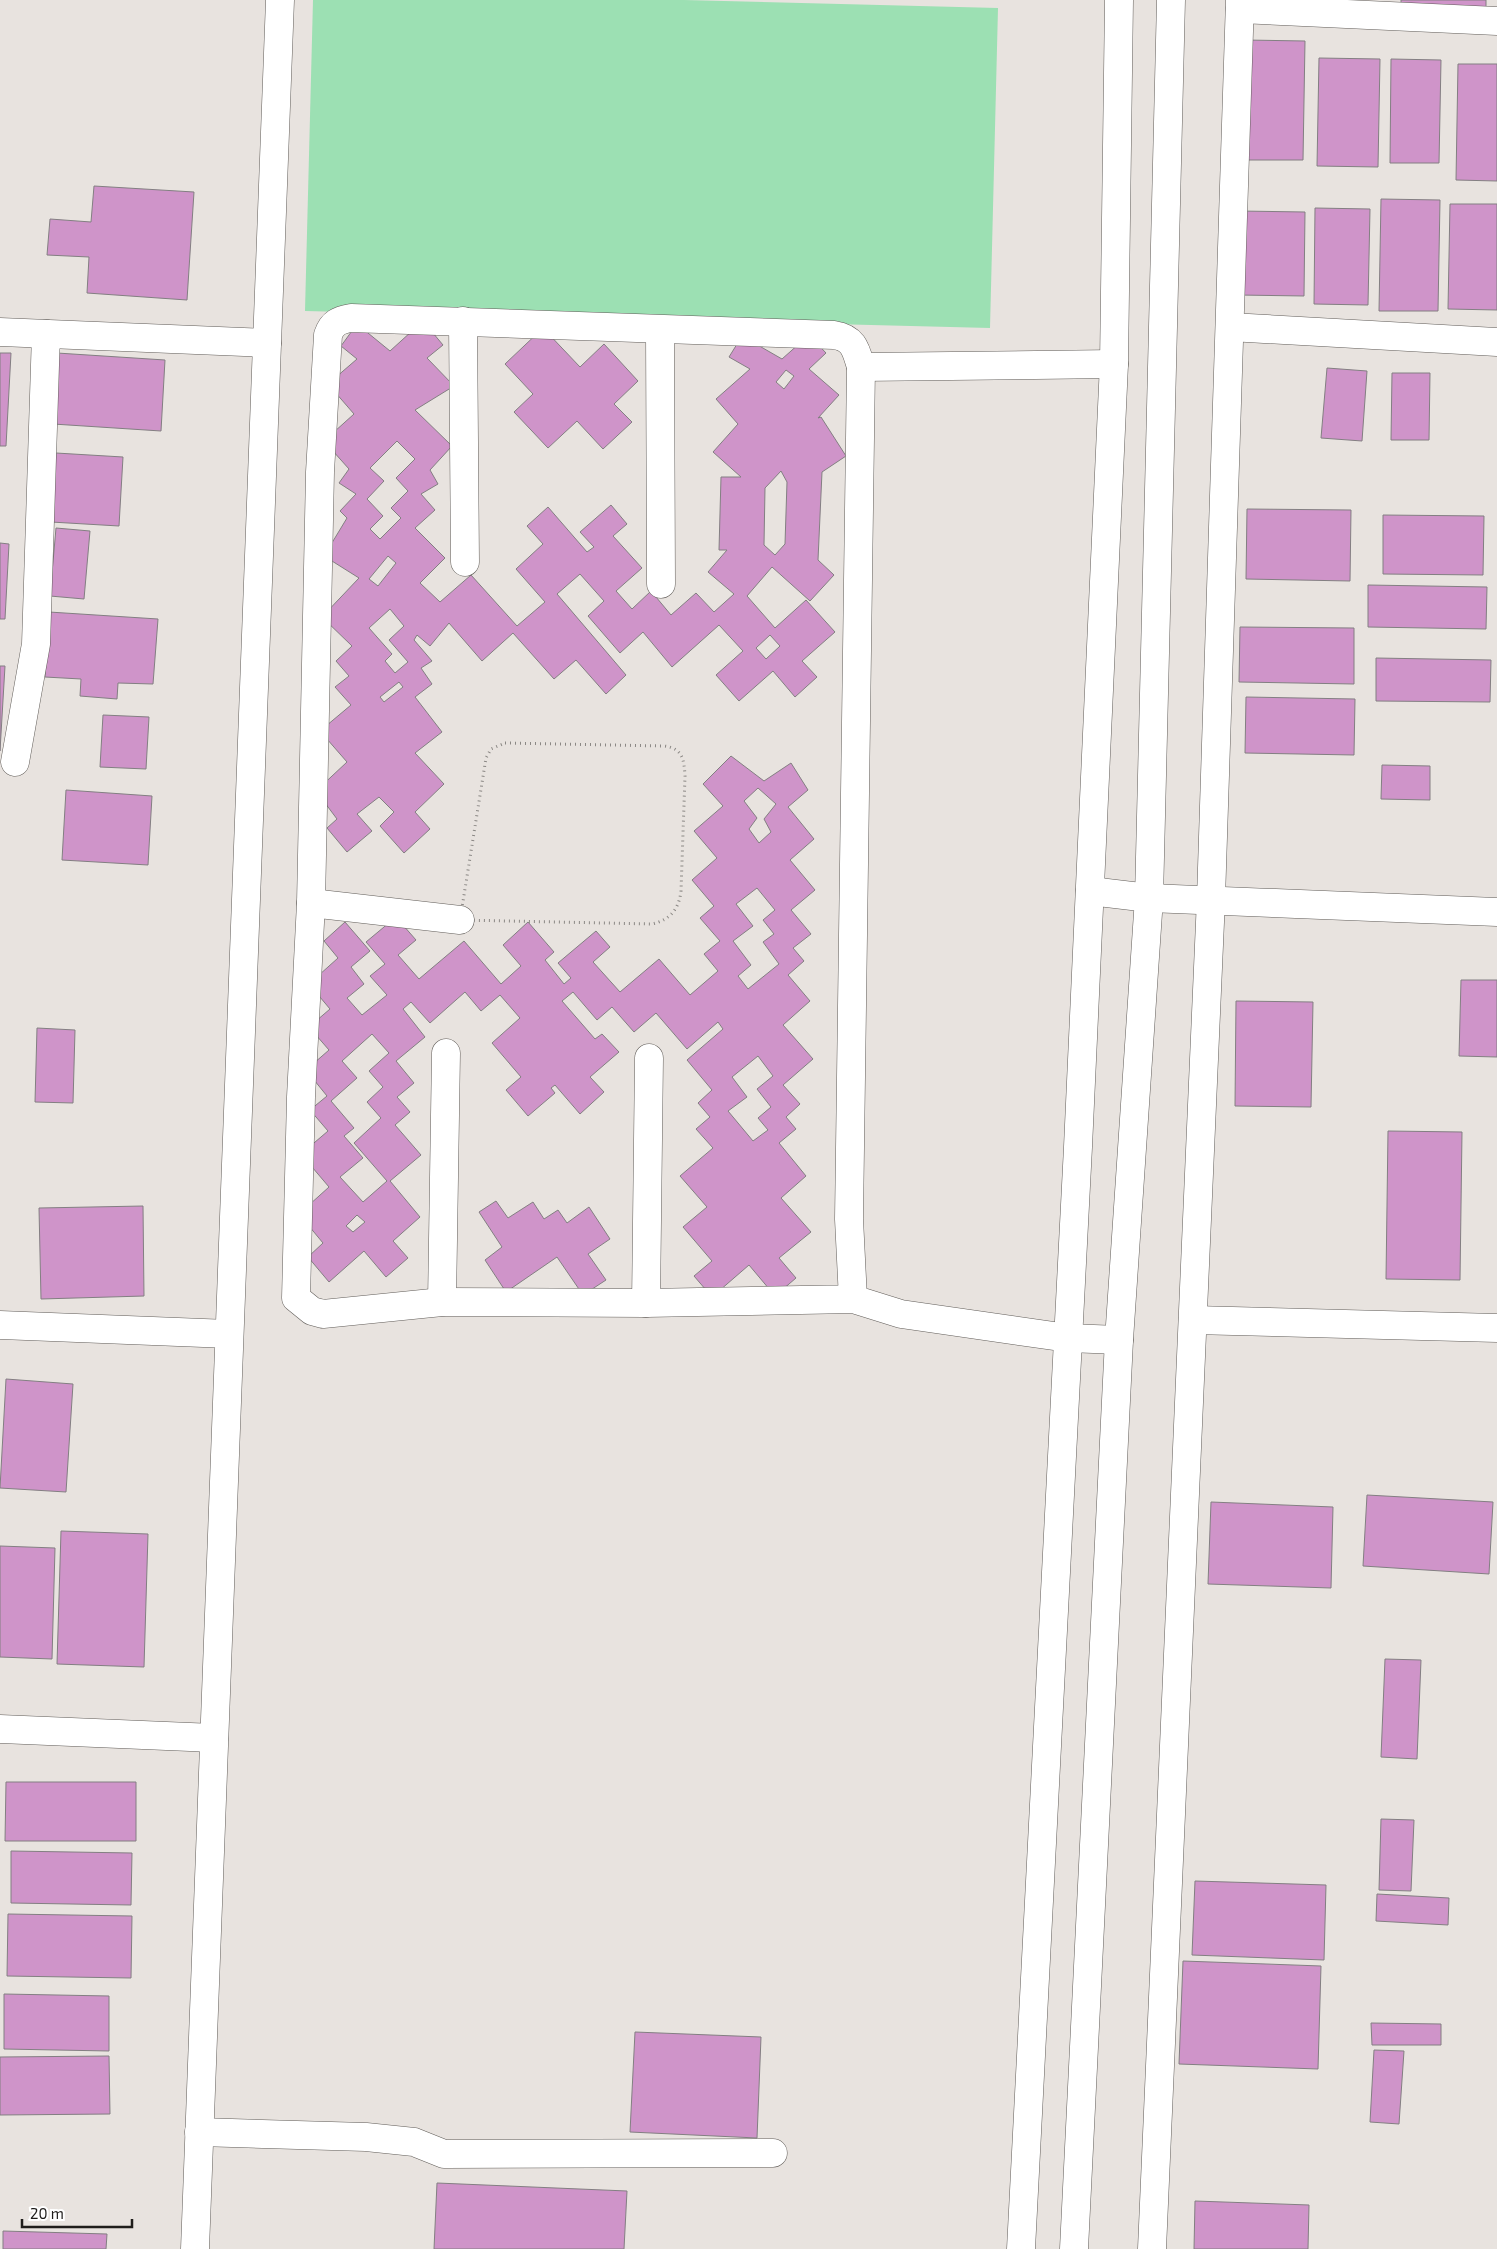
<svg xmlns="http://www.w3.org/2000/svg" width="1497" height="2249" font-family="'Exo 2',sans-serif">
	<rect width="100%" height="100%" fill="#e8e3df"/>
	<path fill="#9ce0b3" d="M313,0h371l314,8 -8,320 -685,-17z"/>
	<g fill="#cf94c9" stroke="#837f82" fill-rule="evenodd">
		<path d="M1401,0h85v13l-85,-2z"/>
		<path d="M1245,40l60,1 -2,119h-59z"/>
		<path d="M1319,58l61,1 -2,108 -61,-1z"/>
		<path d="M1391,59l50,1 -2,103h-49z"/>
		<path d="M1458,64h39v117l-41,-1z"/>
		<path d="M94,186l100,6 -7,108 -100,-7 2,-36 -42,-2 3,-36 41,3z"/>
		<path d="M1381,199l59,1 -2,111h-59z"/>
		<path d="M1450,204h47v106l-49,-1z"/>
		<path d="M1315,208l55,1 -2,96 -54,-1z"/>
		<path d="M1239,211l66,1 -1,84 -66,-1z"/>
		<path d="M423,321l20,24 -16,13 27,28 -39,24 37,36 -22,24 8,14 -17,10 14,16 -20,18 30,30 -25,25 20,19 31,-27 46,51 28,-24 -29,-33 27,-25 -16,-18 21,-19 39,45 7,-5 -14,-15 31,-27 16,19 -14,12 29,32 -26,23 16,18 19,-18 20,24 25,-22 18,19 20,-18 -26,-22 19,-22h-8l2,-73h20l-28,-25 25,-28 -22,-25 34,-30 -21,-12 13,-21 40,23 27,-24 17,18 -17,16 30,26 -21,23 3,-1 25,39 -24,16 -4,88 16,15 -24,26 -38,-34 -25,29 28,32 31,-28 29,32 -33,29 15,16 -22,20 -22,-26 -34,30 -23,-26 27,-24 -24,-26 -47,42 -29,-35 -23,21 -32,-37 16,-15 -24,-27 -23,20 69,81 -20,19 -30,-34 -22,19 -41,-46 -31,28 -33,-38 -19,23 -13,-11 -3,5 18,21 -11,7 11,16 -17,13 27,35 -27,21 29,31 -29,28 15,17 -26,24 -24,-27 14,-14 -15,-15 -22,17 15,17 -25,21 -20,-24 10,-9 -21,-28 31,-29 -27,-31 31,-26 -16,-18 14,-11 -13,-15 16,-15 -30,-29 37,-39 -35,-22 23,-38 -7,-7 16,-17 -17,-11 10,-14 -25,-28 30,-27 -26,-30 29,-25 -16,-13 16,-22 33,27zM786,370l8,6 -10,13 -8,-7zM397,441l18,18 -19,19 12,13 -17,17 10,10 -21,21 -10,-10 13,-13 -16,-17 17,-18 -14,-13zM781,471l6,11 -2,62 -10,11 -11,-10 1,-57zM388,556l8,7 -18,23 -9,-7zM390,609l14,17 -15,14 19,22 -13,11 -10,-12 7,-7 -23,-26zM770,635l10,11 -14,13 -10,-11zM399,682l4,5 -19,15 -4,-5z"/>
		<path d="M543,328l37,39 24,-23 34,37 -24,23 18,18 -29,27 -26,-28 -29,27 -34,-36 19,-18 -28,-30z"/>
		<path d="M0,353h11l-5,93h-6z"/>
		<path d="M57,353l108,7 -4,71 -108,-7z"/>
		<path d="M1327,368l40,3 -5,70 -41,-3z"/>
		<path d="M1392,373h38l-1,67h-38z"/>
		<path d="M56,453l67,4 -4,69 -68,-4z"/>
		<path d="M1247,509l104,1 -1,71 -104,-2z"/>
		<path d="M1383,515l101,1 -1,59 -100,-1z"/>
		<path d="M56,528l34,3 -6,68 -34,-3z"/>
		<path d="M0,543l9,1 -4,75h-5z"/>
		<path d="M1368,585l119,2 -1,42 -118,-2z"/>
		<path d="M49,612l109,7 -5,65 -35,-1 -1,16 -37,-3 1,-17 -36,-2z"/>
		<path d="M1240,627l114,1v56l-115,-2z"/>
		<path d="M1376,658l115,2 -1,42 -114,-1z"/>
		<path d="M0,666h5l-5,85z"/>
		<path d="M1246,697l109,2 -1,56 -109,-2z"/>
		<path d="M103,715l46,2 -3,52 -46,-2z"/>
		<path d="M731,756l33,25 27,-18 17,27 -20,17 26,32 -24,21 25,30 -24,20 20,24 -18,14 11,13 -16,14 22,26 -27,24 30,34 -30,26 17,19 -14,13 10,12 -17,14 27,33 -25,22 30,34 -32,26 17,20 -21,18 -26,-31 -37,32 -18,-21 18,-15 -29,-34 24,-20 -27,-31 33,-28 -17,-19 14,-12 -12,-14 14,-13 -25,-30 36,-31 -5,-7 -31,27 -31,-36 -22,19 -22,-25 -15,13 -24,-28 -11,9 33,38 7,-5 17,18 -29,25 14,15 -24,22 -25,-29 -4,3 4,5 -27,23 -22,-26 15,-13 -29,-34 28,-25 -20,-23 -19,16 -16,-19 -35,31 -19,-21 -8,7 22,28 -29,24 18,22 -17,14 13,15 -15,13 26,30 -31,26 30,36 -27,24 15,17 -22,19 -22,-26 -35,31 -21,-25 15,-14 -24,-29 30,-27 -28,-33 27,-23 -18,-21 17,-14 -21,-26 23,-20 -20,-23 21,-18 -21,-25 29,-26 -14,-17 21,-19 25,29 -19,16 13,17 -17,14 15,17 25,-20 -17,-19 15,-12 -19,-22 30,-25 20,23 -18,15 21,24 45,-38 37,43 20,-18 -18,-21 25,-23 26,30 -9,8 19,24 7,-6 -13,-15 38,-32 14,16 -17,15 27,30 39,-33 31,36 28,-24 -14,-17 16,-13 -20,-23 14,-12 -22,-26 25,-22 -23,-27 29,-25 -20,-22zM758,788l18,16 -12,15 7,13 -12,11 -10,-14 8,-11 -13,-17zM757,888l18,22 -12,10 11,14 -11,8 16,22 -31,25 -10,-13 13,-11 -18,-24 20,-15 -17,-22zM372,1034l17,19 -20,18 14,16 -16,15 14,16 -27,25 33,38 -24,21 -23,-25 23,-19 -19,-22 10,-8 -23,-27 26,-23 -15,-17zM758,1056l15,20 -16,13 14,18 -13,11 10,12 -15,11 -25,-30 19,-14 -15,-20zM357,1215l8,7 -12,10 -7,-6z"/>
		<path d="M1382,765l48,1v34l-49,-1z"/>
		<path d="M66,790l86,6 -4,69 -86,-5z"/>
		<path d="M1461,980h36v77l-38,-1z"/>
		<path d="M1236,1001l77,1 -2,105 -76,-1z"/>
		<path d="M37,1028l38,2 -2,73 -38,-1z"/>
		<path d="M1388,1131l74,1 -2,148 -74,-1z"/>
		<path d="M496,1201l12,17 25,-16 11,17 14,-9 9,13 22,-16 21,32 -22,15 18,26 -23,15 -26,-38 -51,35 -21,-32 17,-13 -23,-35z"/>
		<path d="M143,1206l1,90 -103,3 -2,-91z"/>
		<path d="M6,1379l67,5 -7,108 -66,-4z"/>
		<path d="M1367,1495l126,7 -4,72 -126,-8z"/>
		<path d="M1211,1502l122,5 -2,81 -123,-4z"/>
		<path d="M61,1531l87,3 -4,133 -87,-3z"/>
		<path d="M0,1546l55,2 -3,111 -52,-2z"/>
		<path d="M1385,1659l36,1 -4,99 -36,-2z"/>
		<path d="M6,1782h130v59h-131z"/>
		<path d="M1381,1819l33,1 -3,71 -32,-1z"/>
		<path d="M11,1851l121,2 -1,52 -120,-2z"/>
		<path d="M1195,1881l131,4 -2,75 -132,-5z"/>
		<path d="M1377,1894l72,4 -1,27 -72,-4z"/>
		<path d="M8,1914l124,2 -1,62 -124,-2z"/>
		<path d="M1183,1961l138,5 -3,103 -139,-5z"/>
		<path d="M4,1994l105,2v55l-105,-2z"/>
		<path d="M1371,2023l70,1v21h-69z"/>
		<path d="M635,2032l126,5 -4,101 -127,-6z"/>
		<path d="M1374,2050l30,1 -5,73 -29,-2z"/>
		<path d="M109,2056l1,58 -110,1v-58z"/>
		<path d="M437,2183l190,8 -3,58h-190z"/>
		<path d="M1195,2201l114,4 -1,44h-114z"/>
		<path d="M3,2231l104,3 -1,15h-103z"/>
	</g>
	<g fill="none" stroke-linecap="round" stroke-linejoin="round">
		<g stroke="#615d59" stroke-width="29">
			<g id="minor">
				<path d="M1240,9l257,12"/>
				<path d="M463,321l2,241"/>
				<path d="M1230,327l267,15"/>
				<path d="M660,330l1,254"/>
				<path d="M0,332l267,11"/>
				<path d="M861,367l253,-3"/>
				<path d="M15,762l21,-118 10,-310"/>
				<path d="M1090,891l59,7 348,14"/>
				<path d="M311,903l149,17"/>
				<path d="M853,1299l-4,-80 12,-852c-5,-17 -7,-29 -27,-32l-483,-17c-12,2 -19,5 -23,17l-8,137 -9,431 -10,194 -5,201 16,13 11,3 119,-12 204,1 207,-4 48,15 167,24 51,2"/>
				<path d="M442,1302l4,-249"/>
				<path d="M646,1303l3,-245"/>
				<path d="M1193,1320l304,8"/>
				<path d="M0,1325l229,9"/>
				<path d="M0,1729l214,9"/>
				<path d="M199,2132l167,5 48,5 30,12 329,-1"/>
				<path d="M195,2249l85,-2249"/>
				<path d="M1021,2249l57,-1102 36,-783 5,-364"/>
				<path d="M1074,2249l45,-909 30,-442 22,-898"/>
				<path d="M1152,2249l59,-1350 29,-899"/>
			</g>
		</g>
		<path stroke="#8a8784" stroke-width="3" stroke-dasharray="1 4" stroke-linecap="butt" d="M505,743l159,3c19,2 20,14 21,30l-4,115c-2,18 -11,29 -29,33l-192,-4 26,-162 5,-9z"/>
		<use href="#minor" stroke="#fff" stroke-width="28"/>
	</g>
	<path d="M22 2219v8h110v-8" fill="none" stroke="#1f1d1b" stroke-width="2.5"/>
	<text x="30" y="2219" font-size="15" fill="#1f1d1b" stroke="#ffffff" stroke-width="4" paint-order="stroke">20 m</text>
</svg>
